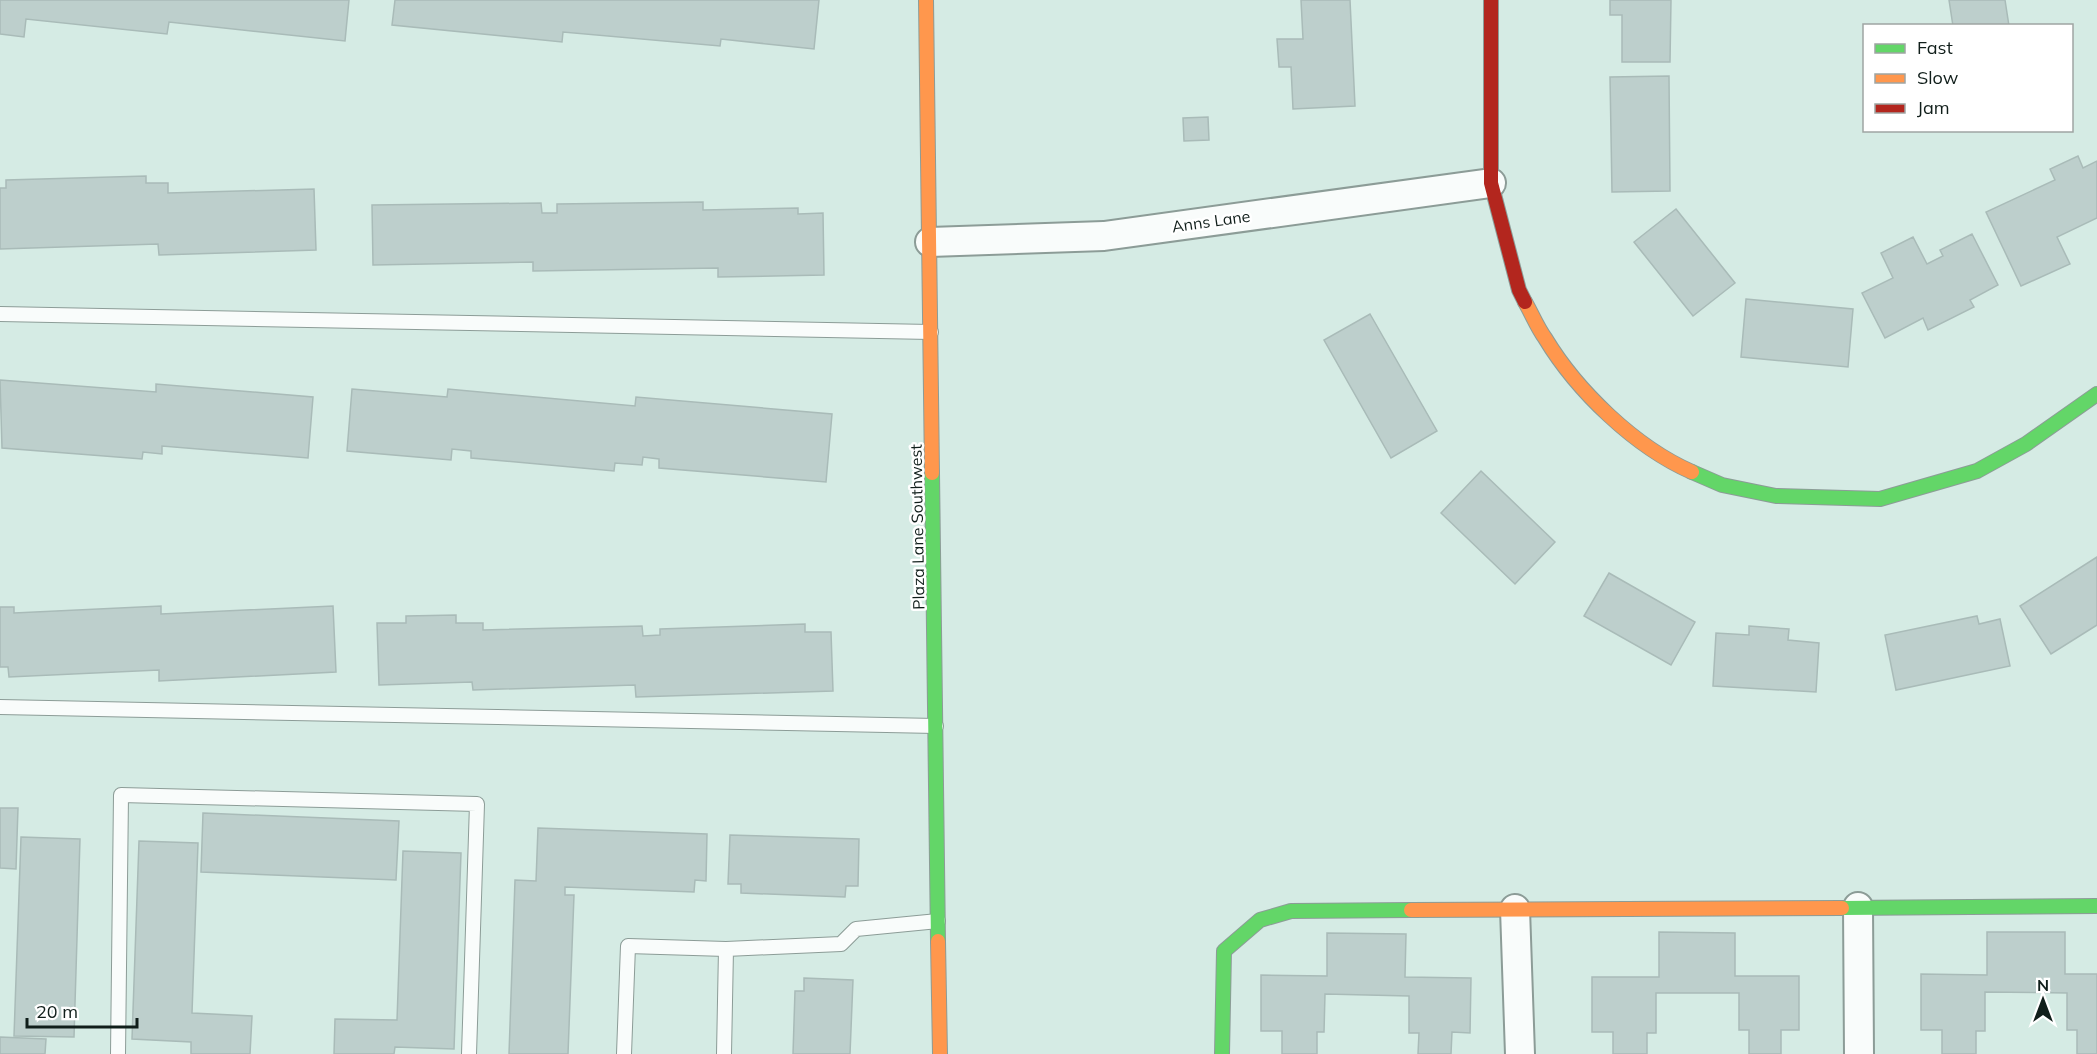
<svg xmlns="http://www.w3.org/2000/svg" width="2097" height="1054" font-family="Mulish,sans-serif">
	<rect width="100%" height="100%" fill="#d5ebe4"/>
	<g fill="#bdcfcc" stroke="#a9bbb8" stroke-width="1.5">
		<path d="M0,0h349l-4,41 -176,-19 -2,12 -141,-15 -2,18 -24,-3z"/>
		<path d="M395,0h424l-5,49 -93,-10 -1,7 -157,-14 -1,10 -170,-17z"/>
		<path d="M1301,0h49l5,106 -62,3 -2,-42h-12l-2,-28h26z"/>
		<path d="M1610,0h61l-1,62h-48v-47h-12z"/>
		<path d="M1949,0h56l4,26h-56z"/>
		<path d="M1669,76l1,115 -58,1 -2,-115z"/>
		<path d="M1208,117l1,23 -25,1 -1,-23z"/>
		<path d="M2078,156l5,12 14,-7v57l-40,19 13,27 -49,22 -35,-74 69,-32 -5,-11z"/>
		<path d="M146,176v7h22v10l146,-4 2,61 -157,5 -1,-11 -158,5v-61h6v-8z"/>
		<path d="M703,202v8l95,-2v6l25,-1 1,62 -106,2v-9l-185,3v-9l-160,3 -1,-60 169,-2 1,10h15v-9z"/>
		<path d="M1676,209l59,74 -42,33 -59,-74z"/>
		<path d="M1972,234l26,51 -28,15 4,7 -46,23 -5,-12 -38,20 -23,-45 31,-15 -12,-25 32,-16 14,27 16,-8 -3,-6z"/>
		<path d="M1746,299l107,10 -5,58 -107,-10z"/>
		<path d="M1370,314l67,117 -46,27 -67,-118z"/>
		<path d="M0,380l156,12v-8l157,13 -5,61 -146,-12v8l-19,-2 -1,7 -140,-11z"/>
		<path d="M352,389l95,8 1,-8 187,17 1,-9 196,17 -6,68 -167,-14v-9l-16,-2 -1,8 -27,-2 -1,8 -143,-13v-7l-19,-2 -1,11 -104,-9z"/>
		<path d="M1481,471l74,71 -40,42 -74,-71z"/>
		<path d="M2097,557v68l-46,29 -31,-48z"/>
		<path d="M1609,573l86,49 -24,43 -87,-49z"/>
		<path d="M161,606v8l172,-8 3,66 -177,9v-11l-150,7 -1,-10h-8v-60h14v6z"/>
		<path d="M456,615v8h27v7l159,-4 1,10 17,-1v-6l145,-5v8h26l2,59 -197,6 -1,-12 -162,5 -1,-8 -93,3 -2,-62h29v-7z"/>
		<path d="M1977,616l2,8 21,-5 10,47 -114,24 -11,-55z"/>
		<path d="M1749,626l40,3 -1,11 31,3 -3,49 -103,-6 3,-53 33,2z"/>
		<path d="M0,808h18l-2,61 -16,-1z"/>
		<path d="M203,813l196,8 -3,59 -195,-8z"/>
		<path d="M538,828l169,6 -1,47 -11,-1 -1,12 -129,-5v8h9l-6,159h-59l6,-174 21,1z"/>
		<path d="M730,835l129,4 -1,47h-12l-1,11 -104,-4v-9h-13z"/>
		<path d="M21,837l59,2 -6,198 -60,-1z"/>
		<path d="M139,841l59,2 -6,170 60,3 -2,38h-59v-12l-59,-3z"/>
		<path d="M403,851l58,2 -7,196 -59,-2 -1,7h-60l1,-35 62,1z"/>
		<path d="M1659,932l76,1v43h64v54h-18v24h-32v-24h-10v-37h-83v40h-9v21h-34v-22h-21v-55h67z"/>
		<path d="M1987,932h78v42h32v80h-20v-24h-10v-37l-82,-1v39h-9v23h-34v-24h-21v-56l66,1z"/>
		<path d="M1327,933l79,1 -1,43 66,1 -1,55 -18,-1 -1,22h-33l1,-21h-10v-37l-84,-2 -1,38h-7v22h-35v-23h-21v-56l66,1z"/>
		<path d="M804,978l49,2 -3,74h-57l2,-63h9z"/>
		<path d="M0,1037l46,2 -1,15h-45z"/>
	</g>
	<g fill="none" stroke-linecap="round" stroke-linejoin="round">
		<g stroke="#8c9c97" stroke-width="16">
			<g id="lane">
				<path d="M0,314l931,18"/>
				<path d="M0,707l936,19"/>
				<path d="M118,1054l3,-259 356,9 -8,250"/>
				<path d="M624,1054l4,-108 98,3"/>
				<path d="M724,1054l2,-105 115,-5 15,-15 82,-8"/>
			</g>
		</g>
		<g stroke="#8c9c97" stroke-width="32">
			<g id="street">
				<path d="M930,242l174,-6 387,-53"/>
				<path d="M1858,907l1,147"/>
				<path d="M1515,909l5,145"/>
			</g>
		</g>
		<g stroke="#8c9c97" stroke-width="16">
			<g id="fast">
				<path d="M1692,472l30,13 54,11 104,3 97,-28 49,-27 71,-50"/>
				<path d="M932,473l6,468"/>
				<path d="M1842,908l255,-2"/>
				<path d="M1222,1054l2,-103 36,-31 31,-9 120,-1"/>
			</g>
		</g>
		<g stroke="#8c9c97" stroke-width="16">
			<g id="slow">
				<path d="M926,0l6,473"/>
				<path d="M1525,302c7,12 12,25 20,36 32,53 90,109 147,134"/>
				<path d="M1411,910l431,-2"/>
				<path d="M938,941l2,113"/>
			</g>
		</g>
		<g stroke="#8c9c97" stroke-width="16">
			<path id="jam" d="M1491,0v183l28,107 6,12"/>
		</g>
		<use href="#lane" stroke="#f9fcfb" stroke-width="14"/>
		<use href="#street" stroke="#f9fcfb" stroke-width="28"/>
		<use href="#fast" stroke="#63d668" stroke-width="14"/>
		<use href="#slow" stroke="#ff974d" stroke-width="14"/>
		<use href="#jam" stroke="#b3261e" stroke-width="14"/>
	</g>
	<g text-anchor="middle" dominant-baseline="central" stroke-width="5" stroke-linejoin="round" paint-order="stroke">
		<g font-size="16" fill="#101e1a" stroke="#fff">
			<text transform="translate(1211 221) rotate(-8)">Anns Lane</text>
			<text transform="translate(917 527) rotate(-91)">Plaza Lane Southwest</text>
		</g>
	</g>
	<rect x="1863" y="24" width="210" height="108" fill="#ffffff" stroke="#9fa5a3" stroke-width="1.5"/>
	<rect x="1875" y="44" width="30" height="9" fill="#63d668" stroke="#9fa5a3" stroke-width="1.5"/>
	<text x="1917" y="54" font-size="18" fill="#101e1a">Fast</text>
	<rect x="1875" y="74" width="30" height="9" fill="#ff974d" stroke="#9fa5a3" stroke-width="1.5"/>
	<text x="1917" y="84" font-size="18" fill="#101e1a">Slow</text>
	<rect x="1875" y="104" width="30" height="9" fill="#b3261e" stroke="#9fa5a3" stroke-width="1.5"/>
	<text x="1917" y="114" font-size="18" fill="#101e1a">Jam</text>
	<g transform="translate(2043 1000)" stroke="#ffffff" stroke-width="4.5" paint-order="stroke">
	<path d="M0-4.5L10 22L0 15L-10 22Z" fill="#101e1a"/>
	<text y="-9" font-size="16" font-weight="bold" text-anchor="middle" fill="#101e1a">N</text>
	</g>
	<path d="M27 1018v9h110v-9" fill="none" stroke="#101e1a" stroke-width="3"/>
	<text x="36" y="1018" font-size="18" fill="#101e1a" stroke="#ffffff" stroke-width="4.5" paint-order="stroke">20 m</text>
</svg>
